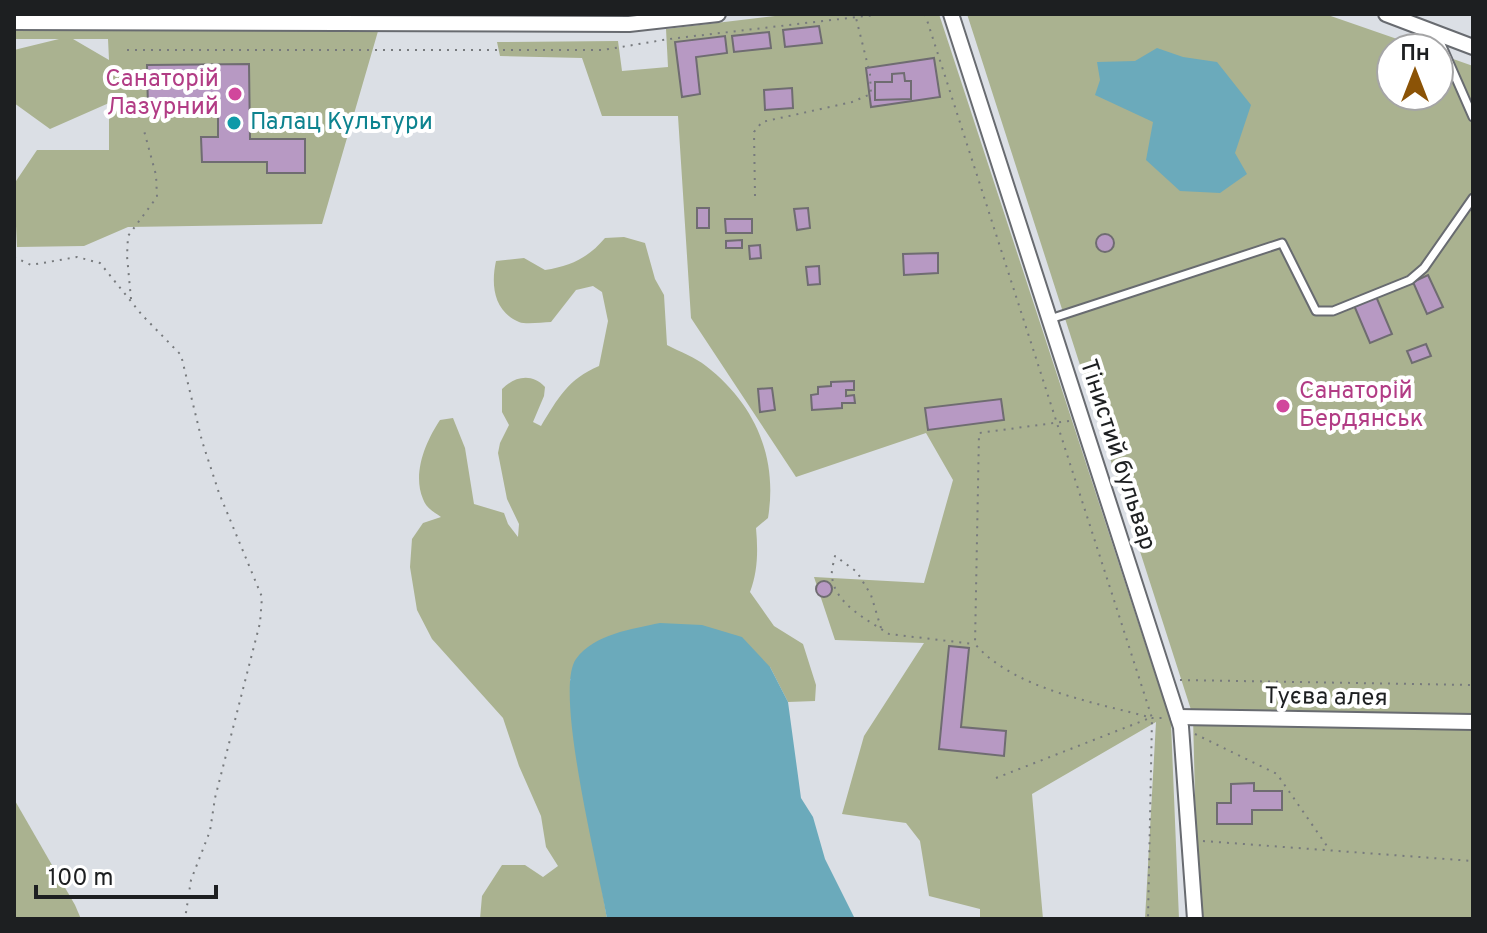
<svg xmlns="http://www.w3.org/2000/svg" width="1487" height="933" font-family="Overpass,sans-serif">
	<rect width="100%" height="100%" fill="#dbdfe5"/>
	<g fill="#aab290" fill-rule="evenodd">
		<path d="M14,14h369l-61,210 -194,3 -44,19 -67,1 -3,-63 23,-34h72v-47l-59,26 -36,-26v-53l45,-11h-45zM73,39h35l1,21z"/>
		<path d="M792,14h147l232,709 8,196h-34l11,-197 -124,72 11,125h-63v-10l-51,-13 -9,-55 -14,-18 -64,-9 22,-78 60,-93 -89,-3 -21,-63 110,6 29,-103 -27,-47 -130,44 -105,-159 -13,-202h-76l-20,-58 -82,-2 -3,-14 121,-1 4,30 46,-4 -2,-38z"/>
		<path d="M967,14h358l98,34h-32v48h48v-42l34,12v853h-275l-5,-203z"/>
		<path d="M624,237l21,6 10,36 9,16 3,50c13,7 28,12 39,21 49,38 72,91 62,152l-12,10c2,22 2,43 -6,64l24,34 29,18 13,41 -1,16 -27,1 -18,-35 -200,12c1,81 25,160 37,240h-127l2,-23 20,-31h23l18,12 15,-11 -12,-19 -5,-31 -22,-50 -16,-48 -71,-79 -15,-29 -7,-43 2,-28 11,-16 18,-6c-7,-5 -15,-9 -18,-18 -11,-26 3,-58 17,-79l13,-2 12,30 9,56 30,9 4,11 10,13 1,-13 -12,-25 -9,-46 2,-10 9,-18 -7,-13v-23c13,-13 30,-16 43,-2l-1,9 -11,26 8,4c17,-28 27,-47 58,-60l9,-45 -6,-29 -9,-6 -17,4 -25,32c-9,0 -24,3 -32,0 -26,-11 -28,-38 -23,-61l28,-3 21,12c26,-4 43,-12 60,-32z"/>
		<path d="M14,799l61,106 6,14h-67z"/>
	</g>
	<g fill="#6baabb">
		<path d="M1157,48l26,9 34,5 34,43 -16,48 12,21 -27,19 -40,-2 -34,-31 7,-38 -58,-27 5,-15 -3,-18 38,-1z"/>
		<path d="M660,623l42,2 40,12 28,30 18,35 13,96 12,19 12,42 30,60h-248c-7,-46 -54,-228 -31,-260 18,-25 56,-30 84,-36z"/>
	</g>
	<g fill="#b799c3" stroke="#6f6c71" stroke-width="2">
		<path d="M819,26l3,17 -37,4 -2,-17z"/>
		<path d="M769,32l2,16 -37,4 -2,-16z"/>
		<path d="M725,36l2,17 -31,4 4,37 -18,3 -7,-55z"/>
		<path d="M934,58l6,39 -69,10 -5,-39z"/>
		<path d="M249,64l1,75h55v34h-38v-11h-65l-1,-25h17v-29l-70,1 -1,-44z"/>
		<path d="M904,73l1,8h6v18l-36,1v-18h17v-8z"/>
		<path d="M792,88l1,20 -28,2 -1,-20z"/>
		<rect x="697" y="208" width="12" height="20"/>
		<path d="M808,208l2,20 -13,2 -3,-21z"/>
		<path d="M725,219h27v14h-26z"/>
		<circle cx="1105" cy="243" r="9"/>
		<path d="M742,240v8h-16v-7z"/>
		<path d="M760,245l1,13 -11,1 -1,-13z"/>
		<path d="M938,253v20l-34,2 -1,-21z"/>
		<path d="M819,266l1,18 -12,1 -2,-18z"/>
		<path d="M1428,275l15,32 -16,7 -14,-32z"/>
		<path d="M1375,294l17,40 -22,9 -17,-40z"/>
		<path d="M1426,344l5,12 -19,7 -5,-12z"/>
		<path d="M854,381v9h-8v6l8,-1 1,8h-13v5l-30,2 -1,-15 7,-1v-7l13,-1v-4z"/>
		<path d="M772,388l3,22 -15,2 -2,-23z"/>
		<path d="M1001,399l3,21 -76,10 -3,-22z"/>
		<circle cx="824" cy="589" r="8"/>
		<path d="M949,646l20,2 -8,79 45,4 -2,25 -65,-7z"/>
		<path d="M1254,783v8h28v19h-30v14h-35v-21h14v-19z"/>
	</g>
	<g fill="none" stroke-linecap="round" stroke-linejoin="round">
		<g stroke="#686b70" stroke-width="11">
			<g id="lane">
				<path d="M1437,35l36,82"/>
				<path d="M1050,319l232,-76 34,68h17l77,-31 14,-12 49,-70"/>
			</g>
		</g>
		<g stroke="#686b70" stroke-width="18">
			<g id="street">
				<path d="M951,14l230,713 14,192"/>
				<path d="M1386,14l87,33"/>
				<path d="M14,22l615,2 89,-10"/>
				<path d="M1178,717l295,5"/>
			</g>
		</g>
		<g stroke="#777a7d" stroke-width="2" stroke-dasharray="2 6" stroke-linecap="butt">
			<path d="M925,14l227,704 -4,201"/>
			<path d="M127,50h476l66,-11 214,-25"/>
			<path d="M755,196l-1,-64 8,-10 90,-20 19,-8 -1,-20 -14,-56"/>
			<path d="M14,257l17,8 46,-8 23,6 42,52 39,40 21,86 17,52 43,104 -2,26 -45,175 -5,33 -19,49 -6,39"/>
			<path d="M131,299l-4,-43 1,-20 29,-39 -1,-22 -13,-48"/>
			<path d="M1069,421l-90,12 -4,211c40,46 120,58 177,74h13"/>
			<path d="M881,628l-10,-33 -14,-23 -22,-16c-1,6 -4,14 -3,20 2,28 36,44 57,58l85,10"/>
			<path d="M1180,680l293,5"/>
			<path d="M1195,734l82,40 52,75"/>
			<path d="M996,778l154,-60"/>
			<path d="M1203,841l270,20"/>
		</g>
		<use href="#lane" stroke="#fff" stroke-width="7"/>
		<use href="#street" stroke="#fff" stroke-width="14"/>
	</g>
	<g fill="#d1479c" stroke="#fff" stroke-width="3">
		<circle cx="235" cy="94" r="8"/>
		<circle cx="1283" cy="406" r="8"/>
	</g>
	<circle fill="#0f9aa8" stroke="#fff" stroke-width="3" cx="234" cy="123" r="8"/>
	<g text-anchor="middle" dominant-baseline="central" stroke-width="8" stroke-linejoin="round" paint-order="stroke">
		<g font-size="24" fill="#b23c85" stroke="#fff" text-anchor="end">
			<text x="219" y="80">Санаторій<tspan x="219" dy="28">Лазурний</tspan></text>
			<text x="1299" y="392" text-anchor="start">Санаторій<tspan x="1299" dy="28">Бердянськ</tspan></text>
		</g>
		<g font-size="24" fill="#0d838f" stroke="#fff" text-anchor="start">
			<text x="250" y="123">Палац Культури</text>
		</g>
		<g font-size="24" fill="#1d1f21" stroke="#fff">
			<text transform="translate(1117 455) rotate(72)">Тінистий бульвар</text>
			<text transform="translate(1326 698) rotate(1)">Туєва алея</text>
		</g>
	</g>
	<rect width="1487" height="933" fill="none" stroke="#1d1f21" stroke-width="32"/>
	<g transform="translate(1415 72)"><circle r="38" fill="#ffffff" stroke="#a5a5a6" stroke-width="2"/>
	<path d="M0-6L14 30L0 20L-14 30Z" fill="#8b5306"/>
	<text y="-12" font-size="22" font-weight="bold" text-anchor="middle" fill="#1d1f21">Пн</text>
	</g>
	<path d="M36 885v12h180v-12" fill="none" stroke="#1d1f21" stroke-width="4"/>
	<text x="48" y="885" font-size="24" fill="#1d1f21" stroke="#ffffff" stroke-width="6" paint-order="stroke">100 m</text>
</svg>
